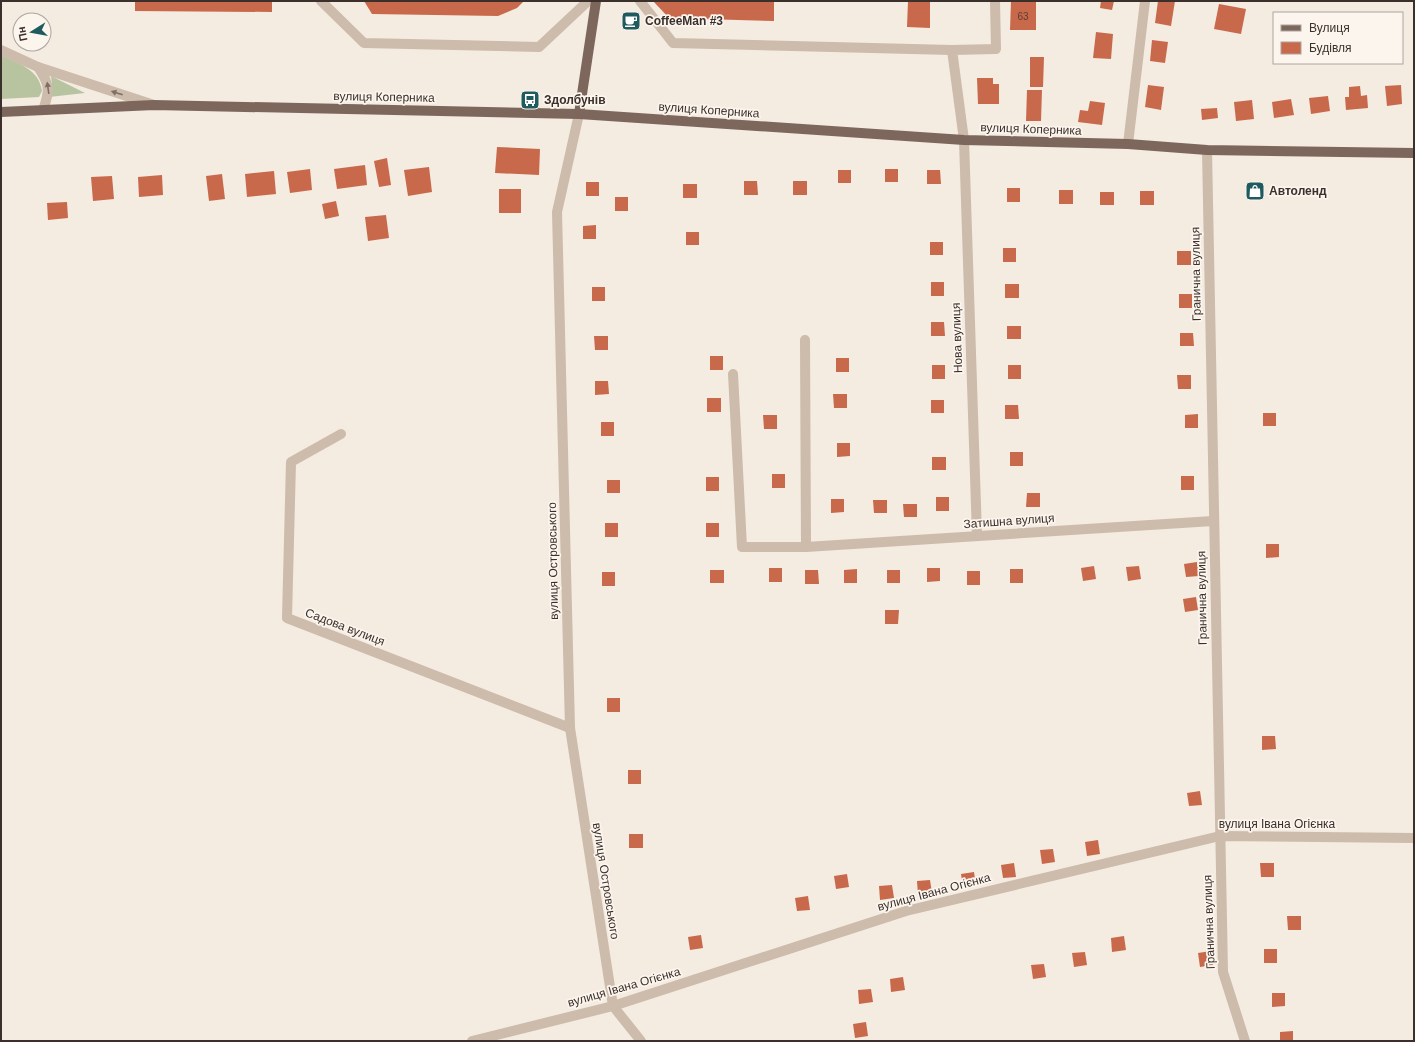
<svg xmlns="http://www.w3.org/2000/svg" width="1415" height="1042" font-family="Helvetica,sans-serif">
	<rect width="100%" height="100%" fill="#f4ebe1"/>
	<g fill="#b8c4a0">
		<path d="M1,55c18,9 38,14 41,36l-3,6 -38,2z"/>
		<path d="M51,76l34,17 -36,4 3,-13z"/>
	</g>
	<g fill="#c8694b">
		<path d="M135,1h137v11l-137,-1z"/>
		<path d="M364,1h160l-7,7 -19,8 -126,-2z"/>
		<path d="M653,1h121v20l-105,-3z"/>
		<path d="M908,1h22v27l-23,-1z"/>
		<path d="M1011,1h25v29h-26z"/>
		<path d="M1101,1h13l-2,9 -12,-2z"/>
		<path d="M1158,1h17l-4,25 -16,-3z"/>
		<path d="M1219,4l27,5 -5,25 -27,-5z"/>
		<path d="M1096,32l17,2 -2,25 -18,-1z"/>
		<path d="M1152,40l16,2 -3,21 -15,-2z"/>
		<path d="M1030,57h14l-1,30h-13z"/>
		<path d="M977,78h16v6h6v20h-21z"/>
		<path d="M1148,85l16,2 -3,23 -16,-3z"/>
		<path d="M1401,85l1,19 -15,2 -2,-20z"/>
		<path d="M1360,86l1,10 6,-1 1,13 -22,2 -1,-13h4v-10z"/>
		<path d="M1027,90h15l-1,31h-15z"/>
		<path d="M1328,96l2,15 -19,3 -2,-16z"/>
		<path d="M1291,99l3,16 -20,3 -2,-16z"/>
		<path d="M1252,100l2,19 -18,2 -2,-19z"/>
		<path d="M1090,101l15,2 -3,22 -24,-3 2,-12 8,1z"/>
		<path d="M1217,108l1,10 -16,2 -1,-11z"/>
		<path d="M497,147l43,2 -1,26 -44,-2z"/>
		<path d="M387,158l4,27 -12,2 -5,-26z"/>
		<path d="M365,165l2,20 -30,4 -3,-20z"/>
		<path d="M429,167l3,25 -24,4 -4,-26z"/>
		<path d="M310,169l2,21 -22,3 -3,-21z"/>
		<rect x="885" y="169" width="13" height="13"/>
		<rect x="838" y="170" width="13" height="13"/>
		<path d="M927,170h13l1,14h-14z"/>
		<path d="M274,171l2,23 -29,3 -2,-23z"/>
		<path d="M222,174l3,25 -16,2 -3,-25z"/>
		<path d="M162,175l1,20 -24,2 -1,-20z"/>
		<path d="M112,176l2,23 -21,2 -2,-24z"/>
		<path d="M744,181h13l1,14h-14z"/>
		<rect x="793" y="181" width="14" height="14"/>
		<rect x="586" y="182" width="13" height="14"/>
		<rect x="683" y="184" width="14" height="14"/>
		<rect x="1007" y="188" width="13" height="14"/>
		<rect x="499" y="189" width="22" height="24"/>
		<rect x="1059" y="190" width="14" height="14"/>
		<rect x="1140" y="191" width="14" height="14"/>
		<rect x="1100" y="192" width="14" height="13"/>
		<rect x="615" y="197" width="13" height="14"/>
		<path d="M336,201l3,15 -14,3 -3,-15z"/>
		<path d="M67,202l1,16 -20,2 -1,-17z"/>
		<path d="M386,215l3,23 -21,3 -3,-24z"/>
		<path d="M596,225v14h-13v-13z"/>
		<rect x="686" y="232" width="13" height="13"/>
		<rect x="930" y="242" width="13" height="13"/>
		<rect x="1003" y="248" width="13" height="14"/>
		<rect x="1177" y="251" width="14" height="14"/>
		<rect x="931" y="282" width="13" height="14"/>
		<rect x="1005" y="284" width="14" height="14"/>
		<rect x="592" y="287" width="13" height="14"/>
		<rect x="1179" y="294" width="13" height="14"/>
		<path d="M931,322h13l1,14h-14z"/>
		<rect x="1007" y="326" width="14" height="13"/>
		<path d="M1180,333h13l1,13h-14z"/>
		<path d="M594,336h14v14h-13z"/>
		<rect x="710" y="356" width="13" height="14"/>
		<rect x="836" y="358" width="13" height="14"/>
		<rect x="932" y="365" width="13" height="14"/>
		<rect x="1008" y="365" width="13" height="14"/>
		<path d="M1177,375h14v14h-13z"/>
		<path d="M595,381h13l1,13 -14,1z"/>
		<path d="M833,394h14v14h-13z"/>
		<rect x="707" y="398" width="14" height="14"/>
		<rect x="931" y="400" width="13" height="13"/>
		<path d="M1005,405h13l1,14h-14z"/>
		<rect x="1263" y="413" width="13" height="13"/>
		<path d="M1198,414v14h-13v-13z"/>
		<path d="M763,415h14v14h-13z"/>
		<rect x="601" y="422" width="13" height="14"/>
		<path d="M837,443h13v13l-13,1z"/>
		<rect x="1010" y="452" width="13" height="14"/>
		<rect x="932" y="457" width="14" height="13"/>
		<rect x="772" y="474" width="13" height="14"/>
		<rect x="1181" y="476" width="13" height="14"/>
		<rect x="706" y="477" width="13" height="14"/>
		<rect x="607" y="480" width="13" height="13"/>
		<path d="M1027,493h13v14h-14z"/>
		<rect x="936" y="497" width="13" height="14"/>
		<path d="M831,499h13v13l-13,1z"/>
		<path d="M873,500h14v13h-13z"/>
		<path d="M903,504h14v13h-13z"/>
		<rect x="605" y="523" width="13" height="14"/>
		<rect x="706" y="523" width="13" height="14"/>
		<path d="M1266,544h13v13l-13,1z"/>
		<path d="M1197,562l2,14 -13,1 -2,-13z"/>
		<path d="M1094,566l2,13 -13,2 -2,-13z"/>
		<path d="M1139,566l2,13 -13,2 -2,-14z"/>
		<rect x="769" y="568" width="13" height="14"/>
		<path d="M927,568h13v13l-13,1z"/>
		<path d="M857,569v14h-13v-13z"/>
		<rect x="1010" y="569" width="13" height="14"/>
		<rect x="710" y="570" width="14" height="13"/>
		<path d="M805,570h13l1,14h-14z"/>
		<rect x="887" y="570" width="13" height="13"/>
		<rect x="967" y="571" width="13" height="14"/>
		<rect x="602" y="572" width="13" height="14"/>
		<path d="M1196,597l2,13 -13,2 -2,-13z"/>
		<path d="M885,610h14l-1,14h-13z"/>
		<rect x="607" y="698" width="13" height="14"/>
		<path d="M1262,736h13l1,13 -14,1z"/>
		<rect x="628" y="770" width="13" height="14"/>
		<path d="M1200,791l2,14 -13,1 -2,-13z"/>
		<rect x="629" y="834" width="14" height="14"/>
		<path d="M1098,840l2,14 -13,2 -2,-14z"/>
		<path d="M1053,849l2,13 -13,2 -2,-14z"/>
		<path d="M1014,863l2,14 -13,1 -2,-13z"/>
		<path d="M1260,863h14v14h-13z"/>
		<path d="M974,872l2,13 -13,2 -2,-13z"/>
		<path d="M847,874l2,13 -13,2 -2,-13z"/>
		<path d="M930,880l2,13 -14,2 -1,-14z"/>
		<path d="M892,885l2,13 -14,2 -1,-14z"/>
		<path d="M808,896l2,14 -13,1 -2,-13z"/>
		<path d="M1287,916h14v14h-13z"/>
		<path d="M701,935l2,13 -13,2 -2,-13z"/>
		<path d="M1124,936l2,14 -14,2 -1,-14z"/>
		<rect x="1264" y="949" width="13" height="14"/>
		<path d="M1211,951l2,14 -13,2 -2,-14z"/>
		<path d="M1085,952l2,13 -13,2 -2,-14z"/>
		<path d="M1044,964l2,13 -13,2 -2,-14z"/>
		<path d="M903,977l2,13 -14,2 -1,-13z"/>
		<path d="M871,989l2,13 -14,2 -1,-14z"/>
		<path d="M1272,993h13v13l-13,1z"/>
		<path d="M866,1022l2,14 -13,2 -2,-14z"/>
		<path d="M1293,1031v10h-13v-9z"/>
	</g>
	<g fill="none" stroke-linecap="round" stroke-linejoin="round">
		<g stroke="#cdbbac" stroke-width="10">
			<path d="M321,1l43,42 175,4 49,-46"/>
			<path d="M640,1l33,42 279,7"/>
			<path d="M1,50l37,17 116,38"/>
			<path d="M38,67c12,17 12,24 5,43"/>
			<path d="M579,114l-22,98 13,516 43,278 28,35"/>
			<path d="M1128,144l17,-143"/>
			<path d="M1207,150l16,822 22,69"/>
			<path d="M805,340l1,207"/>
			<path d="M733,374l9,173h64l407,-26"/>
			<path d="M341,434l-50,28 -4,156 283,110"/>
			<path d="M977,536l-13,-396 -12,-90 44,-1 -1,-48"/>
			<path d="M472,1041l141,-35 293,-95 314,-75 194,2"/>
		</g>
		<g stroke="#7d675c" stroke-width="10">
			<path d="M1,112l153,-7 425,9 385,26 164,4 79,6 207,3"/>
			<path d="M579,114l17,-113"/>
		</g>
	</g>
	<defs><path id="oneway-solid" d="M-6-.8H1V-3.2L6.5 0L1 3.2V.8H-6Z"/></defs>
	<g fill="#7d6f65">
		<use href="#oneway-solid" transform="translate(48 88) rotate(-98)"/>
		<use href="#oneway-solid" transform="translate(117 93) rotate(-162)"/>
	</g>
	<defs>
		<g id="cafe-square" transform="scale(1)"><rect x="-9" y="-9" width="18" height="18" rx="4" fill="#1f5a5e" stroke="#fbf5ee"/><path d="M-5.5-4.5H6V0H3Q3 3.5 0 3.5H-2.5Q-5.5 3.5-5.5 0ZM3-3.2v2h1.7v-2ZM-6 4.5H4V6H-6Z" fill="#fff"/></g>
		<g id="bus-square" transform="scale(1)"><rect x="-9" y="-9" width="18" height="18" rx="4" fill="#1f5a5e" stroke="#fbf5ee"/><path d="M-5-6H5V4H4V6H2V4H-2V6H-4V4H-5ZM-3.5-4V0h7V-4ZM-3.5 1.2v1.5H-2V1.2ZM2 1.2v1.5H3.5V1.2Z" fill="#fff"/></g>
		<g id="shop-square" transform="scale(1)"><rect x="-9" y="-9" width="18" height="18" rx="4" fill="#1f5a5e" stroke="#fbf5ee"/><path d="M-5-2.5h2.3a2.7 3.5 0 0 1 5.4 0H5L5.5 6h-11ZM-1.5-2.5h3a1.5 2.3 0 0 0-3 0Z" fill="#fff"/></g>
	</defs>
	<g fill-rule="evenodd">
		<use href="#cafe-square" x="631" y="21"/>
		<use href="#bus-square" x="530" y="100"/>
		<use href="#shop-square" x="1255" y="191"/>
	</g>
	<g text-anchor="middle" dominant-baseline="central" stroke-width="3.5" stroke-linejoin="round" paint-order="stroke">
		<g font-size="10" fill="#5e3e33">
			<text x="1023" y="16">63</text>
		</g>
		<g font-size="12" font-weight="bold" fill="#3b302b" stroke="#fbf5ee" text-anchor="start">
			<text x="645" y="21">CoffeeMan #3</text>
			<text x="544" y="100">Здолбунів</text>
			<text x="1269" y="191">Автоленд</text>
		</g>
		<g font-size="12" fill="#3b302b" stroke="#fbf5ee">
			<text transform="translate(384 97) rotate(1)">вулиця Коперника</text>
			<text transform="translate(709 110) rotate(4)">вулиця Коперника</text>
			<text transform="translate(1031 129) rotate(2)">вулиця Коперника</text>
			<text transform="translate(1196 274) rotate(-91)">Гранична вулиця</text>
			<text transform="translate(957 338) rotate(-92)">Нова вулиця</text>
			<text transform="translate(1009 521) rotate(-4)">Затишна вулиця</text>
			<text transform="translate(553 561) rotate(-91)">вулиця Островського</text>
			<text transform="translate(1202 598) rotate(-91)">Гранична вулиця</text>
			<text transform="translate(345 627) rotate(21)">Садова вулиця</text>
			<text x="1277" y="824">вулиця Івана Огієнка</text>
			<text transform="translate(606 881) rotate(81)">вулиця Островського</text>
			<text transform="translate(934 892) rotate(-15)">вулиця Івана Огієнка</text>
			<text transform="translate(1209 922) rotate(-92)">Гранична вулиця</text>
			<text transform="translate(624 987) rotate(-16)">вулиця Івана Огієнка</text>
		</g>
	</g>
	<rect width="1415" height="1042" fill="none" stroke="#3b302b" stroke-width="4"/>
	<rect x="1273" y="12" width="130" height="52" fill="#fbf5ee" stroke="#aea6a0"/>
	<rect x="1281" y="25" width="20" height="6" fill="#7d675c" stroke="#aea6a0"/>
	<text x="1309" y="32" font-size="12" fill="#3b302b">Вулиця</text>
	<rect x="1281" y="42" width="20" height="12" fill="#c8694b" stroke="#aea6a0"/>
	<text x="1309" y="52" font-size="12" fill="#3b302b">Будівля</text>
	<g transform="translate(32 32) rotate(259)"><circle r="19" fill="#fbf5ee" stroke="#aea6a0"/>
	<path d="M0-3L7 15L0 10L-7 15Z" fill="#1f5a5e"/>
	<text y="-6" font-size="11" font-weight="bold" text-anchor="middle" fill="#3b302b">Пн</text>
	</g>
</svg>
